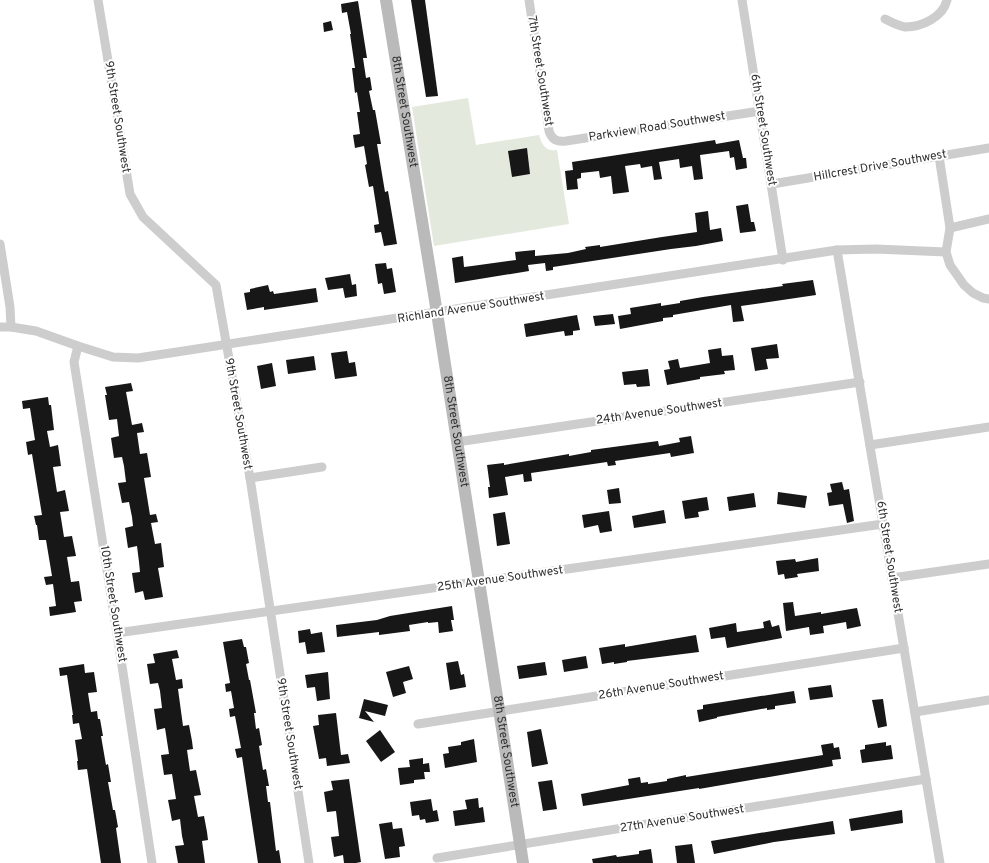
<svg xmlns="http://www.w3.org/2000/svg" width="989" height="863" font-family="Overpass,sans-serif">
	<rect width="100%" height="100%" fill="#fff"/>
	<path fill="#e3e9dd" d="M468,98l8,47 63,-10c3,10 7,17 18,15l12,74 -135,22 -22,-139z"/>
	<g fill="#171717">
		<path d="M411,0h14l13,96 -12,1z"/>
		<path d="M358,1l9,57h-4l3,20 4,-1 2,13 -3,1 4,19h2l6,34h-4l8,48 3,-1 9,53 -13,2 -3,-14 -6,1 -1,-8 5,-1 -6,-38 -4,1 -4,-22 2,-1 -3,-18 -9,2 -2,-13 7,-1 -3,-22h3l-3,-20 -2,1 -3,-25h3l-5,-34h1l-4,-22 -5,1 -1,-9z"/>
		<path d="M331,21l2,9 -9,2 -1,-9z"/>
		<path d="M715,140l1,4 23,-4 4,18h3l1,10 -11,2 -2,-13 -4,1 -1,-7 -29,4 3,24 -9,1 -2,-14 -12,2 -1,-9 -20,3 3,17 -8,1 -2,-14 -11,2 -1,-4 -15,2 4,26 -16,2 -2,-18 -11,2 -1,-7 -18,2v5l-4,1 1,10 -11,1 -2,-19 8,-1 -1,-8z"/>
		<path d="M527,148l3,26 -18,3 -4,-26z"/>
		<path d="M748,204l3,18h3l2,9 -16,2 -4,-27z"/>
		<path d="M708,211l2,19 11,-2 2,13 -27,5 -25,3 -118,18v3l-7,1 -1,-8 -17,2 1,6 -74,12 -3,-25 11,-2 1,11 8,-1 44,-6 -1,-8 20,-2v6l33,-3 18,-4 -1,-2 15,-2v2l62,-10 35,-5 -2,-19z"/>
		<path d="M386,263l1,6 5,-1 4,24 -12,2 -2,-11 -4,1 -3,-20z"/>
		<path d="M350,274l2,11 4,-1 1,12 -12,2 -2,-10 -15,2 -3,-12z"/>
		<path d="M813,280l3,15 -75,11 3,15 -11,1 -2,-17 -58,10v2l-10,1v3l-43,8 -2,-13 13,-2 -1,-6 31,-5v3l19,-3v-2l23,-4 80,-11 -1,-2z"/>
		<path d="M268,285l2,7 3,-1 1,3 42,-6 2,14 -54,8v-3l-17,3 -3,-17 6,-1v-3z"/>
		<path d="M613,314l2,10 -20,2 -2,-10z"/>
		<path d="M577,315l3,15 -7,1v4l-8,1 -1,-5 -38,6 -2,-13z"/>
		<path d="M777,344l2,14 -13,1 2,10 -13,2 -4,-23z"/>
		<path d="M721,348l1,8 11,-1 2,15 -11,1 1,3 -25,3v2l-33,6 -3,-15 6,-1 -2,-8 10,-2 2,9 30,-5 -2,-13z"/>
		<path d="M347,351l2,12 6,-1 2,14 -22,3 -4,-26z"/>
		<path d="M314,356l2,14 -28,4 -2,-14z"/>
		<path d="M272,363l4,23 -15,3 -4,-23z"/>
		<path d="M648,369l2,17 -13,1 -1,-3 -12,1 -2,-13z"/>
		<path d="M131,383l2,8 -7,1 6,33 10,-2 2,9 -7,1 3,21 7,-1 4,24 -7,1 6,37 6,-1 2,8 -7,1 4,21 6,-1 3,24 -6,1 5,29 -18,3 -2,-9 -8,2 -3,-20 8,-1 -1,-10 -2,-16 -9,2 -3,-20 8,-2 -1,-9 -3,-15 -7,1 -4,-20 8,-1 -2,-16 -2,-9 -8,1 -3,-20 8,-2 -2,-17 -8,1 -4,-25h2l-2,-8z"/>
		<path d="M48,397l1,8h2l3,25 -7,1 3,16 8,-2 3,21 -8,1 4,25 8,-2 4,21 -9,1 4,25 8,-1 4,20 -9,1 4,25 8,-1 3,20 -8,1 2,10 -26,4 -1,-9 7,-1 -3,-22 -7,1 -2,-8 8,-1 -6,-36h-7l-2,-15h-1l-2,-9 8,-1 -10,-61 -4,1 -2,-13 9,-2 -5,-32 -7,1 -1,-8z"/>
		<path d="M691,436l3,17 -23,4 -1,-4 -55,8 1,4 -8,1 -1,-4 -76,11 1,8 -8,1 -1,-8 -18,3 3,18 -19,3 -1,-11h2l-3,-22 17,-2v2l65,-11v2l22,-4v-2l67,-9 1,5 21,-4 -1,-4z"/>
		<path d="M842,482l2,8 5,-1 5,32 -7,2 -4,-19 -14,2 -2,-13 5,-1 -2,-8z"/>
		<path d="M619,488l2,15 -12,1 -2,-14z"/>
		<path d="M778,492l29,4 -2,12 -28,-4z"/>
		<path d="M754,493l2,14 -27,4 -2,-14z"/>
		<path d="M707,497l2,13 -11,2 1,5 -14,2 -3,-18z"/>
		<path d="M664,510l2,13 -32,5 -2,-12z"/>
		<path d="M609,511l3,20 -12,2 -2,-8 -14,3 -2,-13z"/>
		<path d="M505,512l5,32 -13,2 -4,-32z"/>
		<path d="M818,558l1,13 -22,3 1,3 -13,2 -1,-5 -6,1 -2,-14 19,-2 1,3z"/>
		<path d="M793,602l2,14 26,-4v2l36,-6 4,18 -14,3 -1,-7 -23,4 1,7 -14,2 -1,-8 -23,4 -3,-28z"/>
		<path d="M452,606l2,14h-3l2,11 -14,2 -1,-11 -10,1v-1l-19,3 1,6 -31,4v-3l-42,5 -1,-12 41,-5 13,-4z"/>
		<path d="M770,620l2,7 7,-2 3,13 -55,10 -2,-11 -14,2 -2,-11 27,-5 1,9 27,-4 -1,-6z"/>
		<path d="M310,629l1,5 11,-2 3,20 -18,2 -2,-12 -6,1 -1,-12z"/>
		<path d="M696,635l3,17 -72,9v1l-13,2v-2l-12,2 -3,-16 26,-4v3z"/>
		<path d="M242,639l2,8h2l3,16 -3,1 3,16h1l6,33h-2l2,16 3,-1 3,17 -3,1 4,24 3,-1 3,17h-3l2,16h2l6,49 3,-1 2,13h-23l-16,-106 -5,1 -2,-9 6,-1 -6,-32 -5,1 -1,-8 5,-1 -3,-17 -5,1 -1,-8 5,-1 -7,-41z"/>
		<path d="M177,650l2,8 -7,1 4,21 6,-1 1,9 -5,1 5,37 6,-1 3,16 1,8 -6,1 3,21 6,-1 5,25 -7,1 4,21 6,-1 3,16 1,8 -6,1 3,22h-27l-3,-17 9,-1 -2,-9 -2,-17 -8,2 -4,-21 8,-1 -4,-25 -8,1 -3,-20 8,-1 -4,-26 -8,2 -3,-21 8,-1 -2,-17 -2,-8 -8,1 -3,-20 8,-1 -2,-9z"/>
		<path d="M586,656l2,12 -24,4 -2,-12z"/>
		<path d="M458,661l3,14 3,-1 2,13 -16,3 -4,-27z"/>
		<path d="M545,662l2,13 -28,4 -2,-13z"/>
		<path d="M84,664l1,9 9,-1 3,20 -9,1 3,19 6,-1 1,8h2l3,17h-2l5,29 2,-1 3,18h-3l5,28h2l3,17 -2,1 5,35h-20l-14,-94 -9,1 -1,-9h1l-3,-21 7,-1 -3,-16 -6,1 -1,-9h1l-6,-40 -7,1 -1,-8z"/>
		<path d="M409,666l4,13 -10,3 3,11 -13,4 -7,-25z"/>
		<path d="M328,672l2,27 -13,2 -2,-14 -8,1 -2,-13z"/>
		<path d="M831,685l2,12 -23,3 -2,-12z"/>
		<path d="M794,691l2,12 -21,3v3l-8,1v-2l-50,9v1l-18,4 -2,-12 6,-1v-4z"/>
		<path d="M364,699l24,6 -3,11 -20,-5 9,11 -15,-4z"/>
		<path d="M883,699l4,27 -9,2 -6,-28z"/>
		<path d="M336,713l5,42 7,-1 2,9 -23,3 -1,-8 -7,1 -6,-33 6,-1 -1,-10z"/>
		<path d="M541,729l7,35 -16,3 -5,-35z"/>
		<path d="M380,730l15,22 -14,10 -15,-21z"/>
		<path d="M474,739l3,23 -32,6 -2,-14 6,-1 -1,-6 13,-2v-3z"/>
		<path d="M886,742v4l5,-1 2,14 -31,4 -2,-13 5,-1v-4z"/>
		<path d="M833,743l1,5 5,-1 2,12 -9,1 1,6 -134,23v-1l-116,18 -2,-12 48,-9 -1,-6 12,-2 1,6 7,-1v2l19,-3v-2l19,-4v2l137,-22 -2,-10z"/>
		<path d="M423,758v6l6,-1 1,9h-6l1,7 -11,1v3l-14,2 -2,-17 12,-1 -1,-7z"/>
		<path d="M349,779l12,83 -5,1h-12l-1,-8 -9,2 -3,-20 8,-1 -3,-25 -9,1 -3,-20 9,-2 -2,-9z"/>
		<path d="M552,780l5,29 -14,2 -5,-29z"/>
		<path d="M478,798l1,10 4,-1 2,15 -30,4 -2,-15 14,-2 -2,-9z"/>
		<path d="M431,799l2,12 4,-1 2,11 -13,2 -1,-4 -5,1 -1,-5 -7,1 -2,-14z"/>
		<path d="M902,810l1,13 -52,8 -2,-12z"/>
		<path d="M833,821l2,13 -61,8 -60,12 -3,-13z"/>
		<path d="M392,822l1,7 9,-1 3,18 -6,1 1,10 -15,2 -6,-35z"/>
		<path d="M692,844l3,19h-18l-2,-17z"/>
		<path d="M651,849l2,14h-60l-1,-4 24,-4 1,2 22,-3v-3z"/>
	</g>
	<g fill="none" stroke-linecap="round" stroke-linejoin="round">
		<g stroke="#cdcdcd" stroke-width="9">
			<path d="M98,0l32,194 13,23 73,68 34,193 59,385"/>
			<path d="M529,0l20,131c3,9 8,11 17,10l194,-30"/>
			<path d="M742,0l41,260"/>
			<path d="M885,19c6,3 13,7 20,8 17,0 38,-10 42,-27"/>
			<path d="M939,156l11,72 -4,24 4,13 14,20 9,8 10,5 6,1"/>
			<path d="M772,184l217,-36"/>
			<path d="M950,228l39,-9"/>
			<path d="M0,244l10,63 1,20"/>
			<path d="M837,250l103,613"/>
			<path d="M0,327h11l25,4 42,15 35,11 25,1 699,-108 39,-1 70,3"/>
			<path d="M78,346l-4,16 43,271 35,230"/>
			<path d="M457,442l403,-60"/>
			<path d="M870,445l119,-18"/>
			<path d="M250,478l72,-11"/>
			<path d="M892,578l97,-14"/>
			<path d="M117,633l766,-109"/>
			<path d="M915,712l74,-12"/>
			<path d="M418,724l486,-76"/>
			<path d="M437,858l489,-79"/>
		</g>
		<path stroke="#bababa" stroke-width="12" id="s1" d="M386,0l51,313 86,550"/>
	</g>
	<g text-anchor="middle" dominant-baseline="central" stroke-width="4" stroke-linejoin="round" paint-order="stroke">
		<g font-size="12" fill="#303030" stroke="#fff">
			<text transform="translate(540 71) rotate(81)">7th Street Southwest</text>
			<text stroke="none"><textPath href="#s1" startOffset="113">8th Street Southwest</textPath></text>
			<text transform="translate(117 117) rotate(81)">9th Street Southwest</text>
			<text transform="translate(657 127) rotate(-9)">Parkview Road Southwest</text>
			<text transform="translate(763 130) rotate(81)">6th Street Southwest</text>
			<text transform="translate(880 166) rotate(-10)">Hillcrest Drive Southwest</text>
			<text transform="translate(471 308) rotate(-9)">Richland Avenue Southwest</text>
			<text transform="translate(659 412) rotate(-8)">24th Avenue Southwest</text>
			<text transform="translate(238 414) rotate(80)">9th Street Southwest</text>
			<text stroke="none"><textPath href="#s1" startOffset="437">8th Street Southwest</textPath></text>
			<text transform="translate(889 557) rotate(81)">6th Street Southwest</text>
			<text transform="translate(500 579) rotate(-8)">25th Avenue Southwest</text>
			<text transform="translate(113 604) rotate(81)">10th Street Southwest</text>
			<text transform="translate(661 686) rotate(-9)">26th Avenue Southwest</text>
			<text transform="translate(289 734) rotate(81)">9th Street Southwest</text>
			<text stroke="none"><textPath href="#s1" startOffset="761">8th Street Southwest</textPath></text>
			<text transform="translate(682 819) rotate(-9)">27th Avenue Southwest</text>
		</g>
	</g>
</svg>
